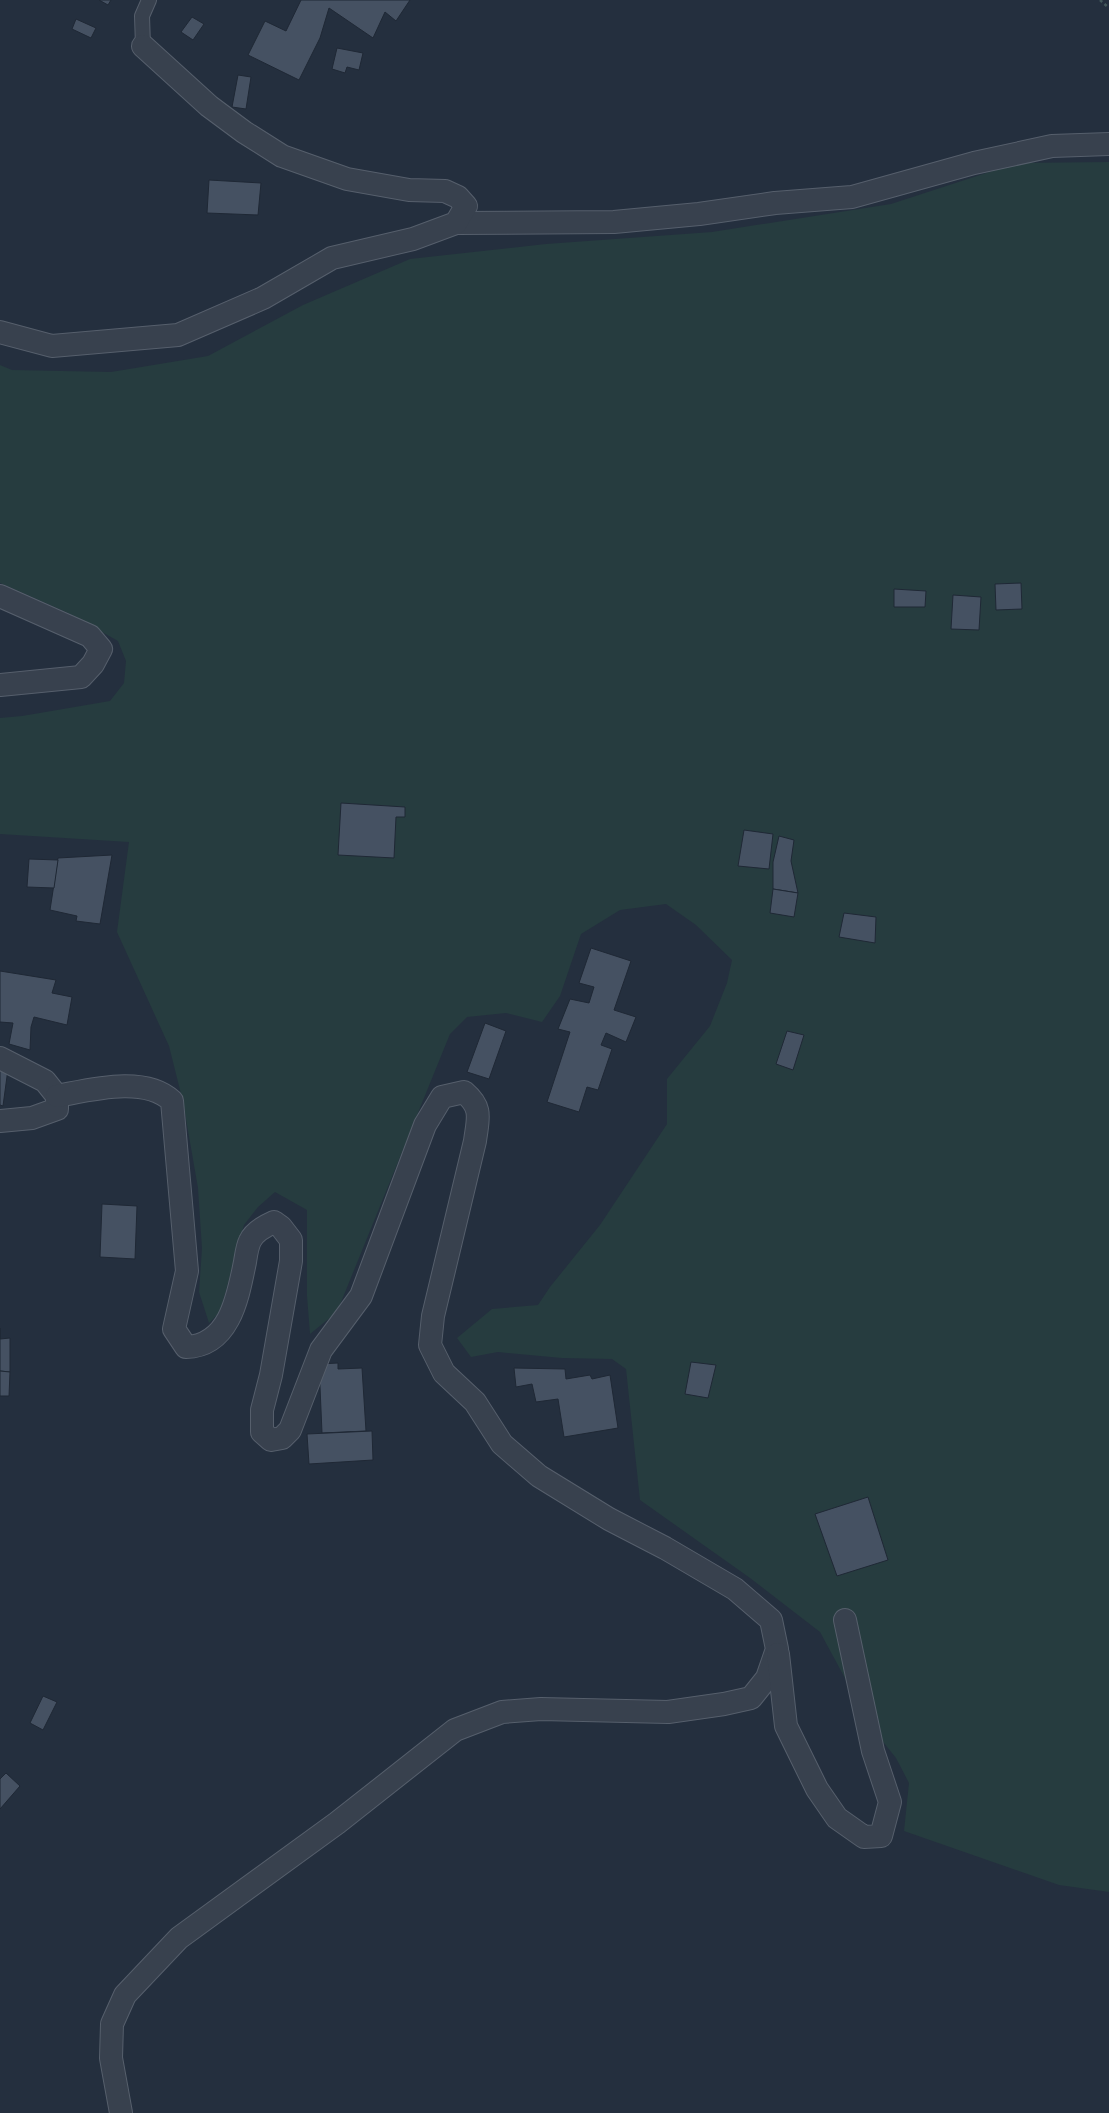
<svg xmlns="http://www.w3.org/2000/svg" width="1109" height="2113" font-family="Lato,sans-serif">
	<rect width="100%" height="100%" fill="#242f3e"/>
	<path fill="#263c3f" d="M1109,162v1730l-50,-7 -155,-54 5,-48 -13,-25 -24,-30 -52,-96 -70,-54 -110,-78 -14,-131 -14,-10 -50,-1 -64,-6 -27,5 -14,-19 35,-29 46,-4 12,-18 50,-62 67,-101v-45l43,-53 17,-43 5,-23 -36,-35 -30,-21 -46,6 -39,24 -21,62 -18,26 -36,-9 -39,4 -17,17 -113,278 -27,22 -3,-38v-86l-32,-18 -17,15 -14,18 -24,87 -11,11 -10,-31 3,-44 -4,-60 -15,-86 -14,-56 -52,-114 12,-90 -129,-8v-116l22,-2 88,-15 14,-18 2,-22 -8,-20 -50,-28 -68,-30v-218l12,5 99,2 97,-16 95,-51 107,-46 136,-15 166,-12 179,-28 126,-41z"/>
	<g fill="#455162" stroke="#1f2835">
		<path d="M99,0h12l-3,5z"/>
		<path d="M301,0h109l-14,21 -11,-9 -12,26 -44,-30 -9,30 -21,42 -51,-25 17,-34 21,10z"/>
		<path d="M192,17l12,7 -11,16 -12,-8z"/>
		<path d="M76,19l20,9 -5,10 -19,-9z"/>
		<path d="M337,48l26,5 -4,17 -12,-3 -2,6 -13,-4z"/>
		<path d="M238,75l13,2 -5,32 -14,-2z"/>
		<path d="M209,180l52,3 -3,32 -51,-2z"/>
		<path d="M1021,583l1,26 -26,1 -1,-26z"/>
		<path d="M894,589l32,2 -1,16h-31z"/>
		<path d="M953,595l28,2 -2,33 -28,-1z"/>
		<path d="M341,803l64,4v10h-9l-2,41 -56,-3z"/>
		<path d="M744,830l29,4 -4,35 -31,-3z"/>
		<path d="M779,836l15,4 -3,21 7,32 -25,-4v-27z"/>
		<path d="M112,855l-12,69 -24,-3 1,-5 -27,-6 8,-52z"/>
		<path d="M29,859l29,1 -4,28 -27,-1z"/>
		<path d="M773,889l25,4 -4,24 -24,-4z"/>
		<path d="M844,913l32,4 -1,26 -36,-6z"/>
		<path d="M591,948l40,13 -17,49 22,7 -10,25 -20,-9 -5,12 11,4 -14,41 -11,-3 -8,25 -32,-10 23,-70 -12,-3 12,-30 19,4 5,-16 -15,-4z"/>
		<path d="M0,971l56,9 -4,13 20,4 -5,28 -33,-8 -3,10 -1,23 -21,-6 4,-21 -13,-1z"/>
		<path d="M485,1023l21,8 -17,48 -22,-7z"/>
		<path d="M787,1031l17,4 -11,35 -17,-6z"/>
		<path d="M0,1067l8,2 -5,37 -3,-1z"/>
		<path d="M102,1204l35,2 -2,53 -35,-2z"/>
		<path d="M0,1328v11l10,-1v34l-10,-1z"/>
		<path d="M691,1362l25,3 -8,33 -23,-4z"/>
		<path d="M338,1363v6l24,-1 4,63 -44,2 -3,-69z"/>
		<path d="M514,1368l51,1 1,10 24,-4 2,4 18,-4 8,53 -54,9 -6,-38 -22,3 -4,-18 -16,3z"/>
		<path d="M0,1371l10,1 -1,24h-9z"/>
		<path d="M372,1431l1,29 -64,4 -2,-30z"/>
		<path d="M868,1497l20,63 -51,16 -22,-62z"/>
		<path d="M43,1696l14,6 -14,28 -13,-7z"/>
		<path d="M6,1773l14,13 -20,23v-30z"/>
	</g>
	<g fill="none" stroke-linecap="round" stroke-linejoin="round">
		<g stroke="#565f6c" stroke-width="16">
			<path id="lane" d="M143,46l-1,-30 7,-16"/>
		</g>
		<g stroke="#565f6c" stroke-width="24">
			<g id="street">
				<path d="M456,223l158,-1 85,-8 76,-11 77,-6 122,-34 78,-17 57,-2"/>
				<path d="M0,332l52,14 126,-11 85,-37 69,-40 81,-19 43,-16 10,-17 -8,-9 -13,-6 -36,-1 -62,-11 -65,-23 -38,-24 -35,-26 -66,-60"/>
				<path d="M0,596l90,40 11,13 -8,15 -12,13 -81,8"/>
				<path d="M0,1058l45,23 12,15v13l-25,9 -32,3"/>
				<path d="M57,1096c33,-6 88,-21 115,5l15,170 -13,58 12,18c44,-1 52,-51 59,-85 1,-6 2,-15 5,-21 4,-9 15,-15 24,-19l7,5 10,13v21l-20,114 -9,35v22l9,8 11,-2 8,-8 31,-80 40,-54 64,-171 17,-28 22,-5c19,16 14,26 11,49l-42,175 -3,29 14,28 31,29 27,42 37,32 70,43 56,29 70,41 36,31 6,29 -10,29 -16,20 -27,6 -56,8 -127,-3 -39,3 -47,18 -118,93 -158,115 -54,57 -13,29 -1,34 10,55"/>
				<path d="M778,1654l8,72 31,63 20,29 27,19 17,-1 9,-34 -17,-51 -28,-131"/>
			</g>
		</g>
		<path stroke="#44595c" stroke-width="2.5" stroke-dasharray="3 3" stroke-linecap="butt" d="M1100,0l9,8"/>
		<use href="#lane" stroke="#38414e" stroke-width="14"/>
		<use href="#street" stroke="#38414e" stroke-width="22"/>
	</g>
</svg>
